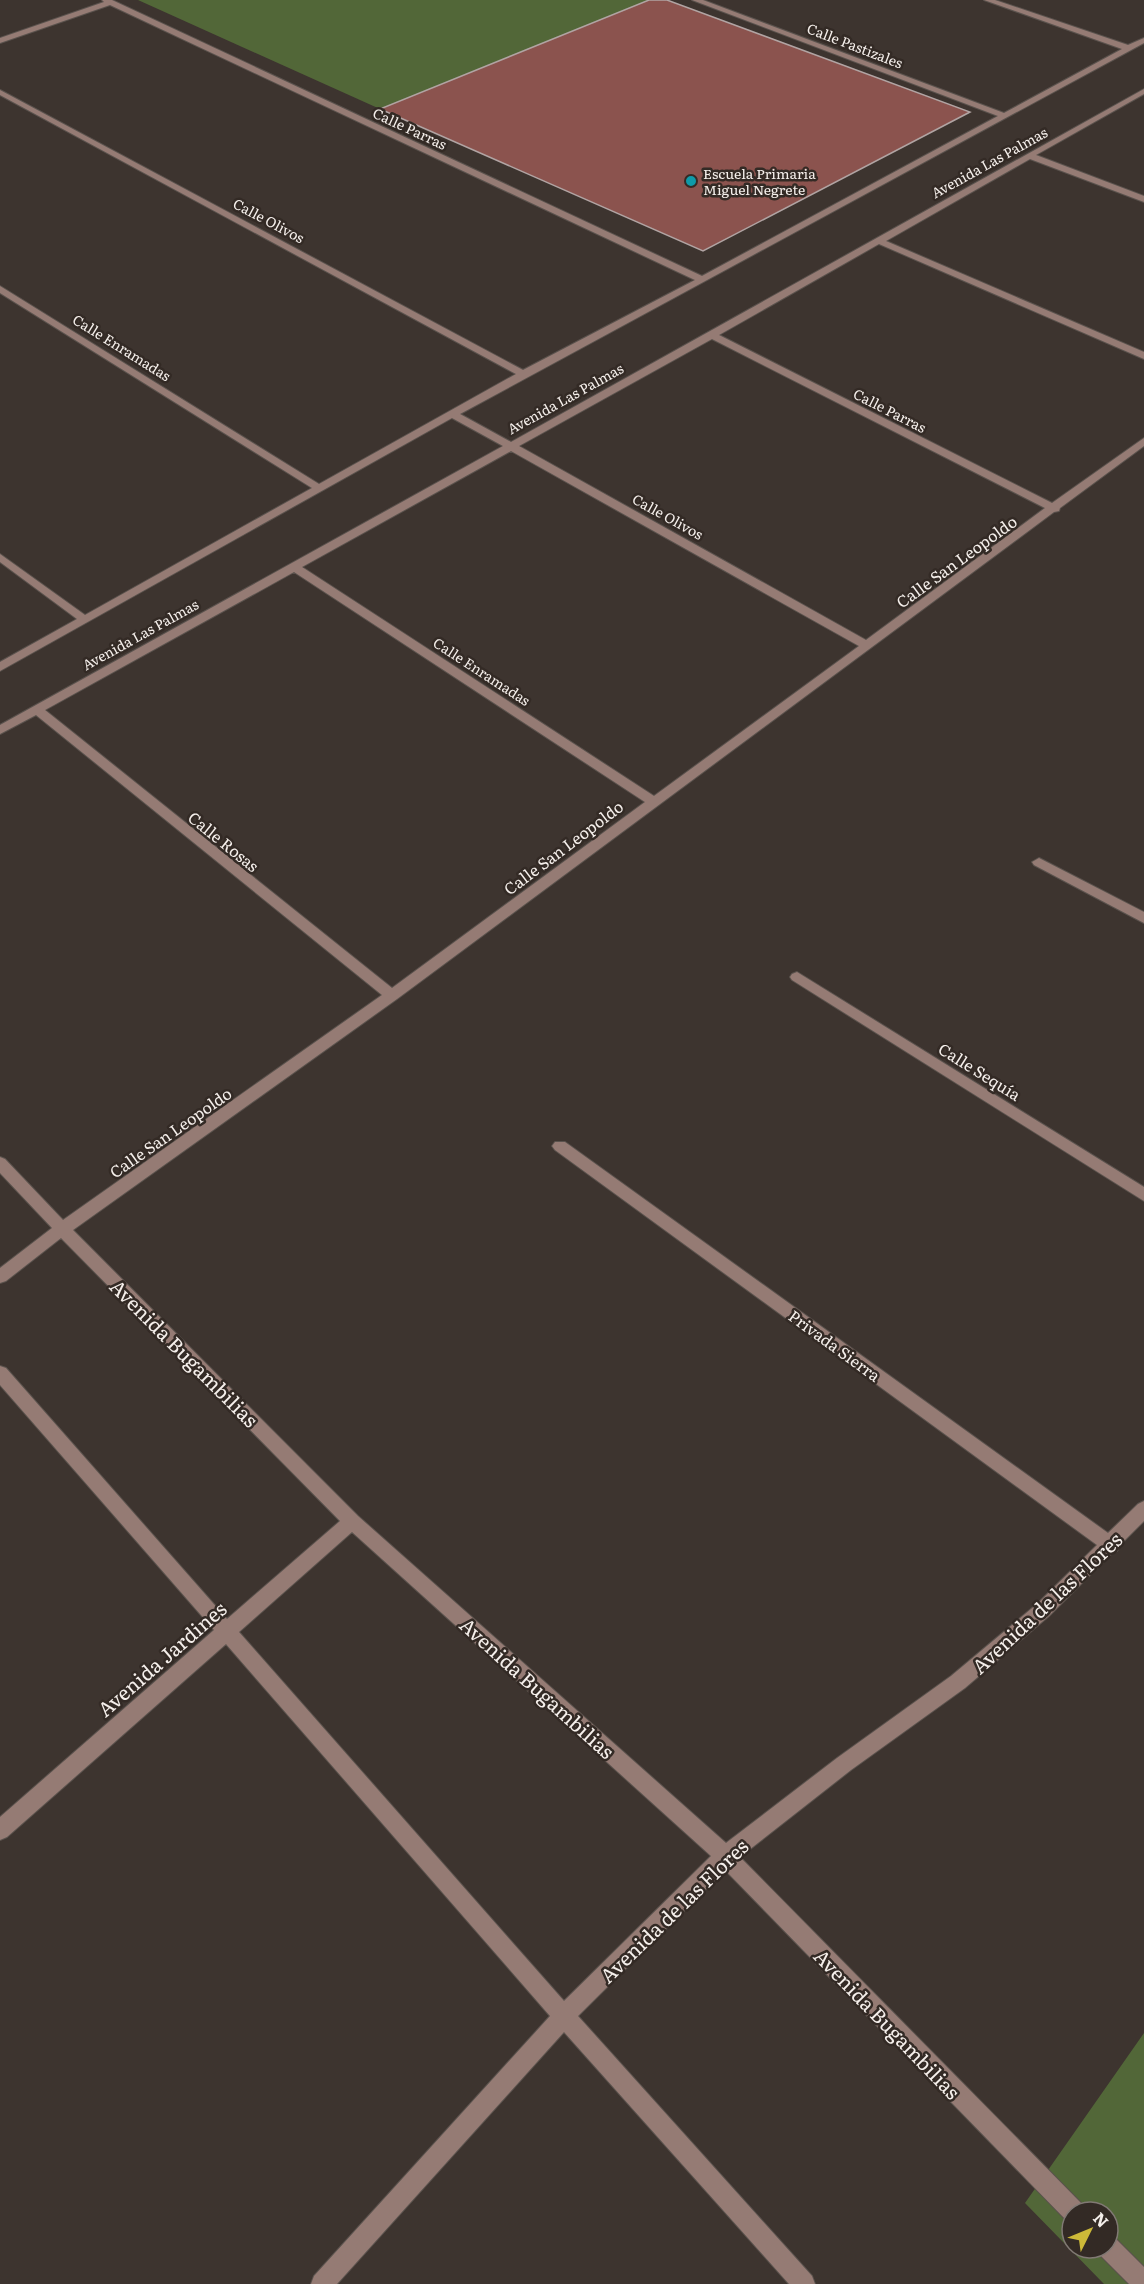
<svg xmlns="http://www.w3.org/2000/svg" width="1144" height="2284" font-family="Literata,serif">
	<rect width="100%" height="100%" fill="#3d342f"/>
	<g fill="#526738" fill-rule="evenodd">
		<path d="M138,0h511l-269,109z"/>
		<path d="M1144,2033v251h-40l-79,-81zM1072,2212h36v36h-36z"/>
	</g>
	<path fill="#8b534e" stroke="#b1a4a3" stroke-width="1.5" d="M649,0h18l303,112 -267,139 -323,-142z"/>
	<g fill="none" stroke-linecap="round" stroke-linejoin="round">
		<g stroke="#5a524d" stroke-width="2">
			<g id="minor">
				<path d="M102,0h10l590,276 296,-160 -306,-116h11l301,113 118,-64 -138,-49h11l133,45 16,-7v5l-684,371 51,28 633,-353v5l-108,61 108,41v6l-114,-43 -144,82 258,111v7l-265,-115 -160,91 333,168 92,-65v8l-84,62 -1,3 -5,1 -657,487 -324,231 285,286 368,327 111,-85 114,-82 86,-72 60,-59 -542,-395 -3,-4 3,-4h10l543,391 30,-29 6,-3v20l-24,24 -3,6 -4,1 -64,64 -84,72 -114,82 -111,87 342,347 3,8h-13v10l-6,-2 -341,-350 -147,146 234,260 3,8h-26l-225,-252 -227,252h-26l3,-8 236,-260 -324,-372 -219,193 -7,3v-23l214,-187 -214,-245v-19l6,2 221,251 113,-98 -279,-283 -55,43 -6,2v-15l52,-40 -52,-55v-16l5,2 58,61 319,-225 -346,-280 -36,19v-9l503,-279 -51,-28 -452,253v-9l77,-43 -77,-57v-8l85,61 227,-127 -312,-195v-7l319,198 197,-110 -516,-279v-5l523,280 172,-90 -585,-275 -110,38v-5l104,-36zM712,339l333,169 -179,132 -347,-194zM511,451l348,195 -205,150 -352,-229zM294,572l351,230 -253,186 -347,-278zM352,1532l359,324 -147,145 -325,-369z"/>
				<path d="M1039,858l105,54v11l-110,-58 -2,-3z"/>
				<path d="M797,972l347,215v14l-352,-221 -2,-3 2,-3z"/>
				<path d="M1108,2236l8,3 28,28v17h-15l-29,-29 -3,-7h11z"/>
			</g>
		</g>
		<use href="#minor" fill="#957b74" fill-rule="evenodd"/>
	</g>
	<circle fill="#0f9aa8" stroke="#332a25" stroke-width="2" cx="691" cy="181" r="6"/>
	<g text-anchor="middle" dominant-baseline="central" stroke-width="5" stroke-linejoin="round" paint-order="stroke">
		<g font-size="14" fill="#f5efeb" stroke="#332a25">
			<text transform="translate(855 45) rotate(21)">Calle Pastizales</text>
			<text transform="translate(410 128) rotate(25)">Calle Parras</text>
			<text transform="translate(989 162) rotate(-29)">Avenida Las Palmas</text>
			<text transform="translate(269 220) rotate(28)">Calle Olivos</text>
			<text transform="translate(122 347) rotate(32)">Calle Enramadas</text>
			<text transform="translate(565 398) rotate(-29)">Avenida Las Palmas</text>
			<text transform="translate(890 410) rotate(27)">Calle Parras</text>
			<text transform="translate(668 516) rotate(29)">Calle Olivos</text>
			<text transform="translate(140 634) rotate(-29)">Avenida Las Palmas</text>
			<text transform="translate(482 671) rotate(33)">Calle Enramadas</text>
		</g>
		<g font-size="14" fill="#f5efeb" stroke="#332a25" text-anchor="start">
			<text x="703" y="173">Escuela Primaria<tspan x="703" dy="16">Miguel Negrete</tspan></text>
		</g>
		<g font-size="16" fill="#f5efeb" stroke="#332a25">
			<text transform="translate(956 561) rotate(-36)">Calle San Leopoldo</text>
			<text transform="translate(224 841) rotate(39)">Calle Rosas</text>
			<text transform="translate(563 847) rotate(-37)">Calle San Leopoldo</text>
			<text transform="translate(980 1071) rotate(32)">Calle Sequía</text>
			<text transform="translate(170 1132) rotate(-35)">Calle San Leopoldo</text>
			<text transform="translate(835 1345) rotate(36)">Privada Sierra</text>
		</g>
		<g font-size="20" fill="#f5efeb" stroke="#332a25">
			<text transform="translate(185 1352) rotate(45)">Avenida Bugambilias</text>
			<text transform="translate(1046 1602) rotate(-43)">Avenida de las Flores</text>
			<text transform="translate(161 1658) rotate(-41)">Avenida Jardines</text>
			<text transform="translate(538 1687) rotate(42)">Avenida Bugambilias</text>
			<text transform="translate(673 1910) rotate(-44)">Avenida de las Flores</text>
			<text transform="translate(888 2023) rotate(46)">Avenida Bugambilias</text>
		</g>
	</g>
	<g transform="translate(1090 2230) rotate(47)"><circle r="28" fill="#332a25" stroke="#817974" stroke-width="1.5"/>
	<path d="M0-4.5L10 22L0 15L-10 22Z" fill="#cdb938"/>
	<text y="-9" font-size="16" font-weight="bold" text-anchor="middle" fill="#f5efeb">N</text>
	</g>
</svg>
